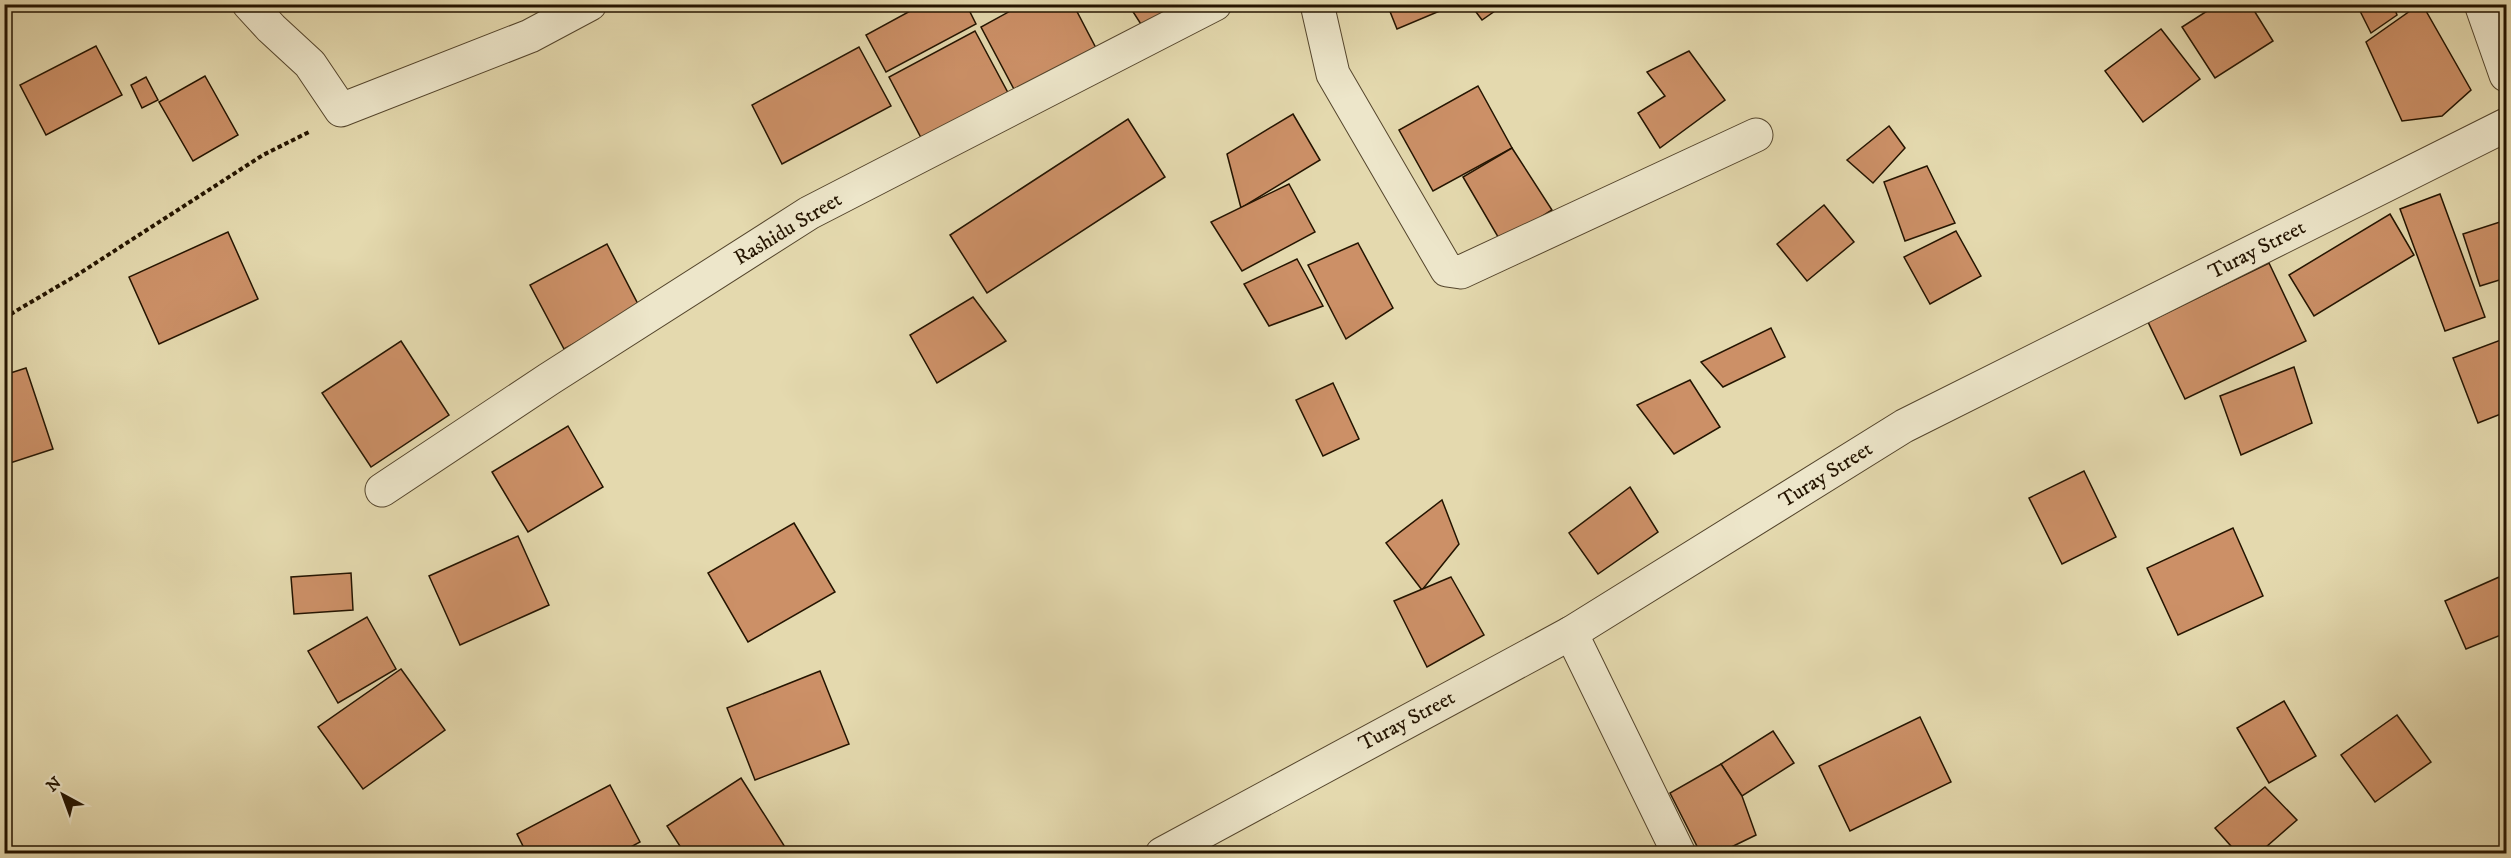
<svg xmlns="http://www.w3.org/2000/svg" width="2511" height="858" font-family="'IM FELL DW Pica',serif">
	<rect width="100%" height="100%" fill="#e4d9ae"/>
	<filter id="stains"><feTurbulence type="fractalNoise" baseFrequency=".00333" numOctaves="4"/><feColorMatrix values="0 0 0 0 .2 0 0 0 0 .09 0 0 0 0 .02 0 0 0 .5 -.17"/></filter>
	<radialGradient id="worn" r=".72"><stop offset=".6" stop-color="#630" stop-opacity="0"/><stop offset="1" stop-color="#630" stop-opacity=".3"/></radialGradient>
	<g fill="#cc9067" stroke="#241400" stroke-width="1.5">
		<path d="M923,4h43l10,20 -90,48 -20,-37z"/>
		<path d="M1023,4h50l24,46 -81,43 -35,-66z"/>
		<path d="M1128,4h68l-50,28z"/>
		<path d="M1387,4h67v1l-57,24z"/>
		<path d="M1470,4h35l-23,16z"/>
		<path d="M2218,4h32l23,37 -58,37 -33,-51z"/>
		<path d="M2370,4h23l4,11 -26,18 -11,-22z"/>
		<path d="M2420,4h2l49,86 -29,26 -40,5 -36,-79z"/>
		<path d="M2161,29l39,50 -57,43 -38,-51z"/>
		<path d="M975,31l39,73 -87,45 -38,-72z"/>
		<path d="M96,46l26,49 -76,40 -26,-50z"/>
		<path d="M859,47l32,59 -109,58 -30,-59z"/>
		<path d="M1689,51l36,49 -65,48 -22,-35 27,-17 -18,-24z"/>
		<path d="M205,76l33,59 -45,26 -34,-59z"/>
		<path d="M146,77l12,23 -16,8 -11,-23z"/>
		<path d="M1478,86l34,62 -79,43 -34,-61z"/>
		<path d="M1293,114l27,46 -79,48 -14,-54z"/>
		<path d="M1128,119l37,58 -178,116 -37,-58z"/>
		<path d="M1889,126l16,22 -32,35 -26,-23z"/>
		<path d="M1512,148l40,62 -51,32 -38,-65z"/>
		<path d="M1927,166l28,57 -50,18 -21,-59z"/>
		<path d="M1289,184l26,48 -73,39 -31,-49z"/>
		<path d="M2440,194l45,123 -40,14 -45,-122z"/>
		<path d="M1824,205l30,37 -47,39 -30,-37z"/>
		<path d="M2390,214l24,41 -100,61 -25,-41z"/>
		<path d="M2506,220v58l-26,8 -17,-52z"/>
		<path d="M1956,231l25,45 -51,28 -26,-47z"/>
		<path d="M228,232l30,67 -99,45 -30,-67z"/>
		<path d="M1358,243l35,65 -47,31 -38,-74z"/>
		<path d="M607,244l33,64 -76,41 -34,-64z"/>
		<path d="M1297,259l26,47 -54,20 -25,-42z"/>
		<path d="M2269,263l37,78 -121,58 -37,-77z"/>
		<path d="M973,297l33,44 -69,42 -27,-48z"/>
		<path d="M1771,328l14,29 -62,30 -22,-25z"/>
		<path d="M2506,338v74l-28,11 -25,-65z"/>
		<path d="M401,341l48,74 -78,52 -49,-74z"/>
		<path d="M2294,367l18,56 -71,32 -21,-59z"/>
		<path d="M26,368l27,81 -49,16v-90z"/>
		<path d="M1690,380l30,47 -46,27 -37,-49z"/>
		<path d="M1333,383l26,56 -36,17 -27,-56z"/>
		<path d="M568,426l35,61 -75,45 -36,-60z"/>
		<path d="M2084,471l32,66 -54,27 -33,-66z"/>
		<path d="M1630,487l28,45 -60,42 -29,-41z"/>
		<path d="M1442,500l17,44 -37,46 -36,-47z"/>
		<path d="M794,523l41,69 -87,50 -40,-69z"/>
		<path d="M2233,528l30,68 -85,39 -31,-67z"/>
		<path d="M518,536l31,69 -89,40 -31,-69z"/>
		<path d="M351,573l2,37 -59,4 -3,-37z"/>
		<path d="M2506,574v59l-40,16 -21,-48z"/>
		<path d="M1451,577l33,58 -57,32 -33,-66z"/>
		<path d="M367,617l29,52 -58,34 -30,-52z"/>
		<path d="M401,669l44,61 -82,59 -45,-62z"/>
		<path d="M820,671l29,73 -94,36 -28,-72z"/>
		<path d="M2284,701l32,55 -47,27 -32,-55z"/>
		<path d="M2397,715l34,47 -56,40 -34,-47z"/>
		<path d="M1920,717l31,65 -101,49 -31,-65z"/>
		<path d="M1773,731l21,32 -52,33 -21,-32z"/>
		<path d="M1721,764l21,32 14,39 -39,19h-16l-31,-61z"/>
		<path d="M741,778l44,69 -9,7h-91l-18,-28z"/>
		<path d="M610,785l30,57 -22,12h-91l-10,-20z"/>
		<path d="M2265,787l32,33 -39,34h-20l-23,-26z"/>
	</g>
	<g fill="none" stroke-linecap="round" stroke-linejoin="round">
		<g stroke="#54452c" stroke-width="35">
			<g id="minor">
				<path d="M249,4l22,24 39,36 31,46 189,-74 60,-32"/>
				<path d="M1317,4l16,70 114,196 14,2 295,-137"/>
				<path d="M2481,4l25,71"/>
				<path d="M382,490l167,-111 260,-166 406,-209"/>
				<path d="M1571,633l108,221"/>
				<path d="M1162,854l409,-221 333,-207 602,-301"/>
			</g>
		</g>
		<path stroke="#241400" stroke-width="4" stroke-dasharray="4.5 3" stroke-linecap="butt" d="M4,318l73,-43 186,-120 48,-24"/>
		<use href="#minor" stroke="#ede6ca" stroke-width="33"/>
	</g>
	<g text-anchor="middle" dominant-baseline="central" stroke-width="4.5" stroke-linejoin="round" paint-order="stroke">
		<g font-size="21" fill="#241400" stroke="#ede6ca">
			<text transform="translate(788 229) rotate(-31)">Rashidu Street</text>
			<text transform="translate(2257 250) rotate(-27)">Turay Street</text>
			<text transform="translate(1826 475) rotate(-32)">Turay Street</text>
			<text transform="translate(1407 721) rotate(-28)">Turay Street</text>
		</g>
	</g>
	<rect width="2511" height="858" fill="none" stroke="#e4d9ae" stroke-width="24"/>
	<rect x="6" y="6" width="2499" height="846" fill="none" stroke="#241400" stroke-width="3"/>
	<rect x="12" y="12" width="2487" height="834" fill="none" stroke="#241400" stroke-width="1.5"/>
	<g transform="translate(63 795) rotate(319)" stroke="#ede6ca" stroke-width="4.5" paint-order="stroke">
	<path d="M0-4.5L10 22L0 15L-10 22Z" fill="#241400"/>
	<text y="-9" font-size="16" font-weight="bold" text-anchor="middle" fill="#241400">N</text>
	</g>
	<rect width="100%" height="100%" filter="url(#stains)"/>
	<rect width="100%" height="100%" fill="url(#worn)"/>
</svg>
